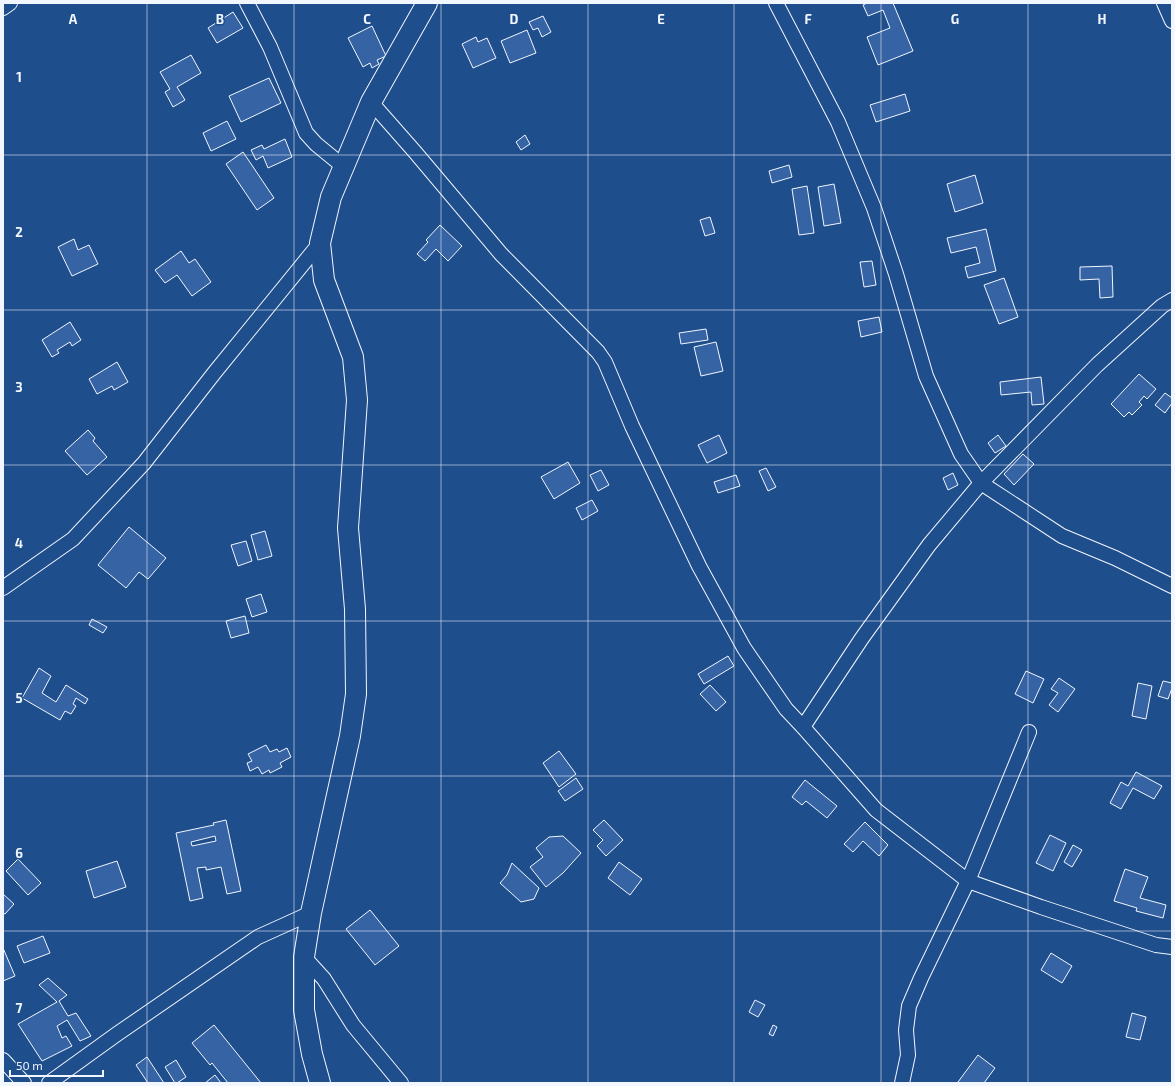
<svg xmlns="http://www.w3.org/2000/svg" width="1175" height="1086" font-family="'Exo 2',sans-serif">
	<rect width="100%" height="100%" fill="#1f4e8c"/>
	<g fill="#3563a3" stroke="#f2f6ff" fill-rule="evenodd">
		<path d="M867,3h26l20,48 -35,14 -11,-28 23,-9 -7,-18 -15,6 -5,-11z"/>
		<path d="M233,12l10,16 -26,15 -9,-15z"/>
		<path d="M543,16l8,16 -9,5 -4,-9 -5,2 -4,-8z"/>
		<path d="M372,26l14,30 -9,4 2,4 -7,4 -2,-5 -7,4 -15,-29z"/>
		<path d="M527,30l9,23 -26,10 -9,-22z"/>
		<path d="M476,37l2,5 9,-4 9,20 -23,10 -11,-24z"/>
		<path d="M191,55l10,18 -24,14 8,13 -12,7 -8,-15 5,-3 -10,-17z"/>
		<path d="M269,78l12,25 -40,19 -12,-26z"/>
		<path d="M905,94l5,17 -34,11 -6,-17z"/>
		<path d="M227,121l9,18 -25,12 -8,-18z"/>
		<path d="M525,135l5,9 -9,6 -5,-8z"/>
		<path d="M285,139l7,18 -24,11 -5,-12 -7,4 -5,-10 11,-5 2,4z"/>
		<path d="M243,152l31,46 -17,12 -31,-46z"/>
		<path d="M789,165l3,12 -20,6 -3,-12z"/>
		<path d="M975,175l8,28 -28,9 -8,-28z"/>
		<path d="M834,184l7,39 -17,3 -6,-39z"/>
		<path d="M807,186l7,47 -15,2 -7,-46z"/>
		<path d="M710,217l5,16 -10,3 -5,-16z"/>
		<path d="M440,225l22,21 -14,15 -12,-12 -11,12 -8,-7 11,-12 -2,-2z"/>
		<path d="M986,229l10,42 -28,7 -3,-11 15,-4 -4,-16 -25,6 -4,-15z"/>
		<path d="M74,239l4,11 11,-5 9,19 -26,12 -14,-29z"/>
		<path d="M181,251l8,12 6,-4 16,23 -19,14 -15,-21 -12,8 -10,-13z"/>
		<path d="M872,261l4,24 -12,2 -4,-25z"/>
		<path d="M1112,266l1,31 -13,1 -1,-19 -19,1v-13z"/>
		<path d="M1004,278l14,39 -19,7 -15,-39z"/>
		<path d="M879,317l3,15 -21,5 -3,-16z"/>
		<path d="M70,322l11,18 -9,6 -2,-4 -13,8 2,3 -7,4 -10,-17z"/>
		<path d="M706,329l2,11 -27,4 -2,-11z"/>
		<path d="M716,342l7,29 -22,5 -7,-29z"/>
		<path d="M117,362l11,20 -14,8 -2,-4 -15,8 -8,-15z"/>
		<path d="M1139,374l17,15 -9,10 -3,-3 -5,6 3,3 -10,10 -3,-3 -5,5 -13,-13z"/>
		<path d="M1041,377l3,27 -12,1 -1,-13 -30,3 -1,-13z"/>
		<path d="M1165,393l7,5v5l-7,10 -10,-8z"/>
		<path d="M88,430l7,8 -2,3 14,16 -20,18 -22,-24z"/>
		<path d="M719,435l8,18 -20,10 -9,-18z"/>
		<path d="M998,435l8,11 -11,7 -7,-10z"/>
		<path d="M1023,454l11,10 -20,21 -10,-11z"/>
		<path d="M568,462l12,21 -26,16 -13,-22z"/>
		<path d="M766,468l10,19 -8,4 -9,-20z"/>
		<path d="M601,470l8,15 -11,6 -8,-16z"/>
		<path d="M953,473l5,12 -10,5 -5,-12z"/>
		<path d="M736,475l4,11 -22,7 -4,-11z"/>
		<path d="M592,500l6,11 -16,9 -6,-12z"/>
		<path d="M129,527l37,31 -18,21 -9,-7 -13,16 -28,-23z"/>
		<path d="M265,531l7,25 -14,4 -7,-25z"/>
		<path d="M246,541l6,20 -14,5 -7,-21z"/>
		<path d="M261,594l6,18 -15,5 -6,-18z"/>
		<path d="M245,616l4,17 -18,5 -5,-17z"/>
		<path d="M92,619l15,8 -4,6 -14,-8z"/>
		<path d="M728,656l6,10 -30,18 -6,-10z"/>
		<path d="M39,668l12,8 -9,17 14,9 10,-17 22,14 -3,5 -9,-6 -3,6 3,2 -5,8 -6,-3 -5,9 -38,-22z"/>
		<path d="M1026,671l18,8 -11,24 -18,-9z"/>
		<path d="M1059,678l16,11 -17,23 -9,-7 9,-12 -7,-4z"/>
		<path d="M1163,681l9,2v5l-4,11 -10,-3z"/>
		<path d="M1138,683l14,3 -6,33 -14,-3z"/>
		<path d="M710,685l16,17 -10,9 -16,-17z"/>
		<path d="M266,745l4,7 7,-3 2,3 8,-4 4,9 -11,6 2,4 -12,6 -1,-3 -7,4 -4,-7 -8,4 -3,-8 5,-2 -4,-7z"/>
		<path d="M559,751l17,23 -17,13 -16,-24z"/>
		<path d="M1136,772l26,14 -8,13 -21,-11 -12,21 -11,-6 11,-21 7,4z"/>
		<path d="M576,778l7,11 -18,12 -7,-10z"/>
		<path d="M805,780l32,26 -10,12 -21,-17 -4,4 -10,-8z"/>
		<path d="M226,820l15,71 -14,3 -6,-27 -15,3v-3l-9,1 6,30 -13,3 -14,-68 38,-8 -1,-2zM215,836l1,5 -24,5 -1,-4z"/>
		<path d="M604,820l19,20 -17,16 -9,-10 6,-6 -10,-10z"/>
		<path d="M865,822l23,23 -9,11 -16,-15 -10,11 -9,-8z"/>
		<path d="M1050,835l16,8 -13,28 -17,-8z"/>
		<path d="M563,836l18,17 -18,20 -17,14 -16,-20 13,-10 -7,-9 13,-11z"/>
		<path d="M1073,845l9,5 -10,17 -8,-5z"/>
		<path d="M18,859l23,24 -13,12 -22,-24z"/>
		<path d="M117,861l9,26 -32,11 -8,-27z"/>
		<path d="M619,862l23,17 -12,16 -22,-17z"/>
		<path d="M512,863l27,25 -5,11 -13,3 -21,-19 7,-8z"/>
		<path d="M1125,869l23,8 -8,21 26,7 -3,13 -27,-7 1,-3 -23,-7z"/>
		<path d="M3,894l11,10 -9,10 -2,-1z"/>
		<path d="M370,910l29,36 -24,19 -29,-36z"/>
		<path d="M43,936l7,17 -26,10 -7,-17z"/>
		<path d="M3,948l12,28 -12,5z"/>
		<path d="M1051,953l21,13 -10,17 -21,-13z"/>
		<path d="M48,978l19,17 -8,6 9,15 8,-3 15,23 -11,5 -13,-21 -10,6 5,12 4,-2 6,10 -30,15 -24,-37 39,-22 -18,-17z"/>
		<path d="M755,1000l10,5 -7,12 -9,-5z"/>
		<path d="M1132,1013l14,4 -6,23 -14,-3z"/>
		<path d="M214,1025l47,58h-33l-16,-20 -2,2 -18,-22z"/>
		<path d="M773,1025l4,2 -4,9 -4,-2z"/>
		<path d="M978,1055l17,13 -11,15h-24l-2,-1z"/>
		<path d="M147,1057l17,26h-16l-12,-18z"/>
		<path d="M176,1060l10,17 -9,6h-2l-10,-16z"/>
		<path d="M215,1075l6,8h-16z"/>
	</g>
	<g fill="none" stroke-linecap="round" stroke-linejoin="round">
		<g stroke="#f2f6ff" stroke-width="16">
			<g id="minor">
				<path d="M247,3l23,44 36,86 10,11 28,23"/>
				<path d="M776,3l62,119 36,86 22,66 30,102 35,78 20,29 81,53 53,22 57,28"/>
				<path d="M1164,3l8,18"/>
				<path d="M3,8l7,-5"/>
				<path d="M371,102l44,50 86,102 97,98 7,10 27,64 67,140 45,82 42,61 17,18 73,83 92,71 73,26 115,38 16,2"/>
				<path d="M3,588l70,-49 71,-76 71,-91 105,-129"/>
				<path d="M803,727l59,-89 67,-93 52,-62 116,-118 65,-59 10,-6"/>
				<path d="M304,957l20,22 29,46 48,58"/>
				<path d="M3,1060l21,23"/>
				<path d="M49,1083l68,-49 141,-97 53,-24"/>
				<path d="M902,1083l6,-28 -2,-25 3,-24 12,-28 47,-97 61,-149"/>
			</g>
		</g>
		<g stroke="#f2f6ff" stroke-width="22">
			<path id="highway" d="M320,1083l-8,-29 -8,-44v-53l7,-44 39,-177 6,-42 -1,-85 -7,-81 9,-128 -4,-43 -29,-77 -4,-37 11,-46 40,-95 56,-99"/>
		</g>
		<use href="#minor" stroke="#1f4e8c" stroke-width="14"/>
		<use href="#highway" stroke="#1f4e8c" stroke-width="20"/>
	</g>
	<path fill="none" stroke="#f2f6ff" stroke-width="1" stroke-opacity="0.55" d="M147,3v1080M294,3v1080M441,3v1080M588,3v1080M734,3v1080M881,3v1080M1028,3v1080M3,155h1169M3,310h1169M3,465h1169M3,621h1169M3,776h1169M3,931h1169"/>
	<g font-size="13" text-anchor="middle" font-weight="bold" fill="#f2f6ff" stroke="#1f4e8c" stroke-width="3" stroke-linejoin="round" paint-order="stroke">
		<text x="73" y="24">A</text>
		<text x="220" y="24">B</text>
		<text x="367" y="24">C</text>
		<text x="514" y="24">D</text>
		<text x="661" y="24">E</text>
		<text x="808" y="24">F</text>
		<text x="955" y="24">G</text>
		<text x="1102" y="24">H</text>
		<text x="19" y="82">1</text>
		<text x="19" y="237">2</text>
		<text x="19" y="392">3</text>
		<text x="19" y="548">4</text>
		<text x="19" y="703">5</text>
		<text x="19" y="858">6</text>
		<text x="19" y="1013">7</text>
	</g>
	<rect width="1175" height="1086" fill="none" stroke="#f2f6ff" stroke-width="8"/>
	<path d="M10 1070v6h93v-6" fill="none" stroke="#f2f6ff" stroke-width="2"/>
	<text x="16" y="1070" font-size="12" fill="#f2f6ff" stroke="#1f4e8c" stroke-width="3" paint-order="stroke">50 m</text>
</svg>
